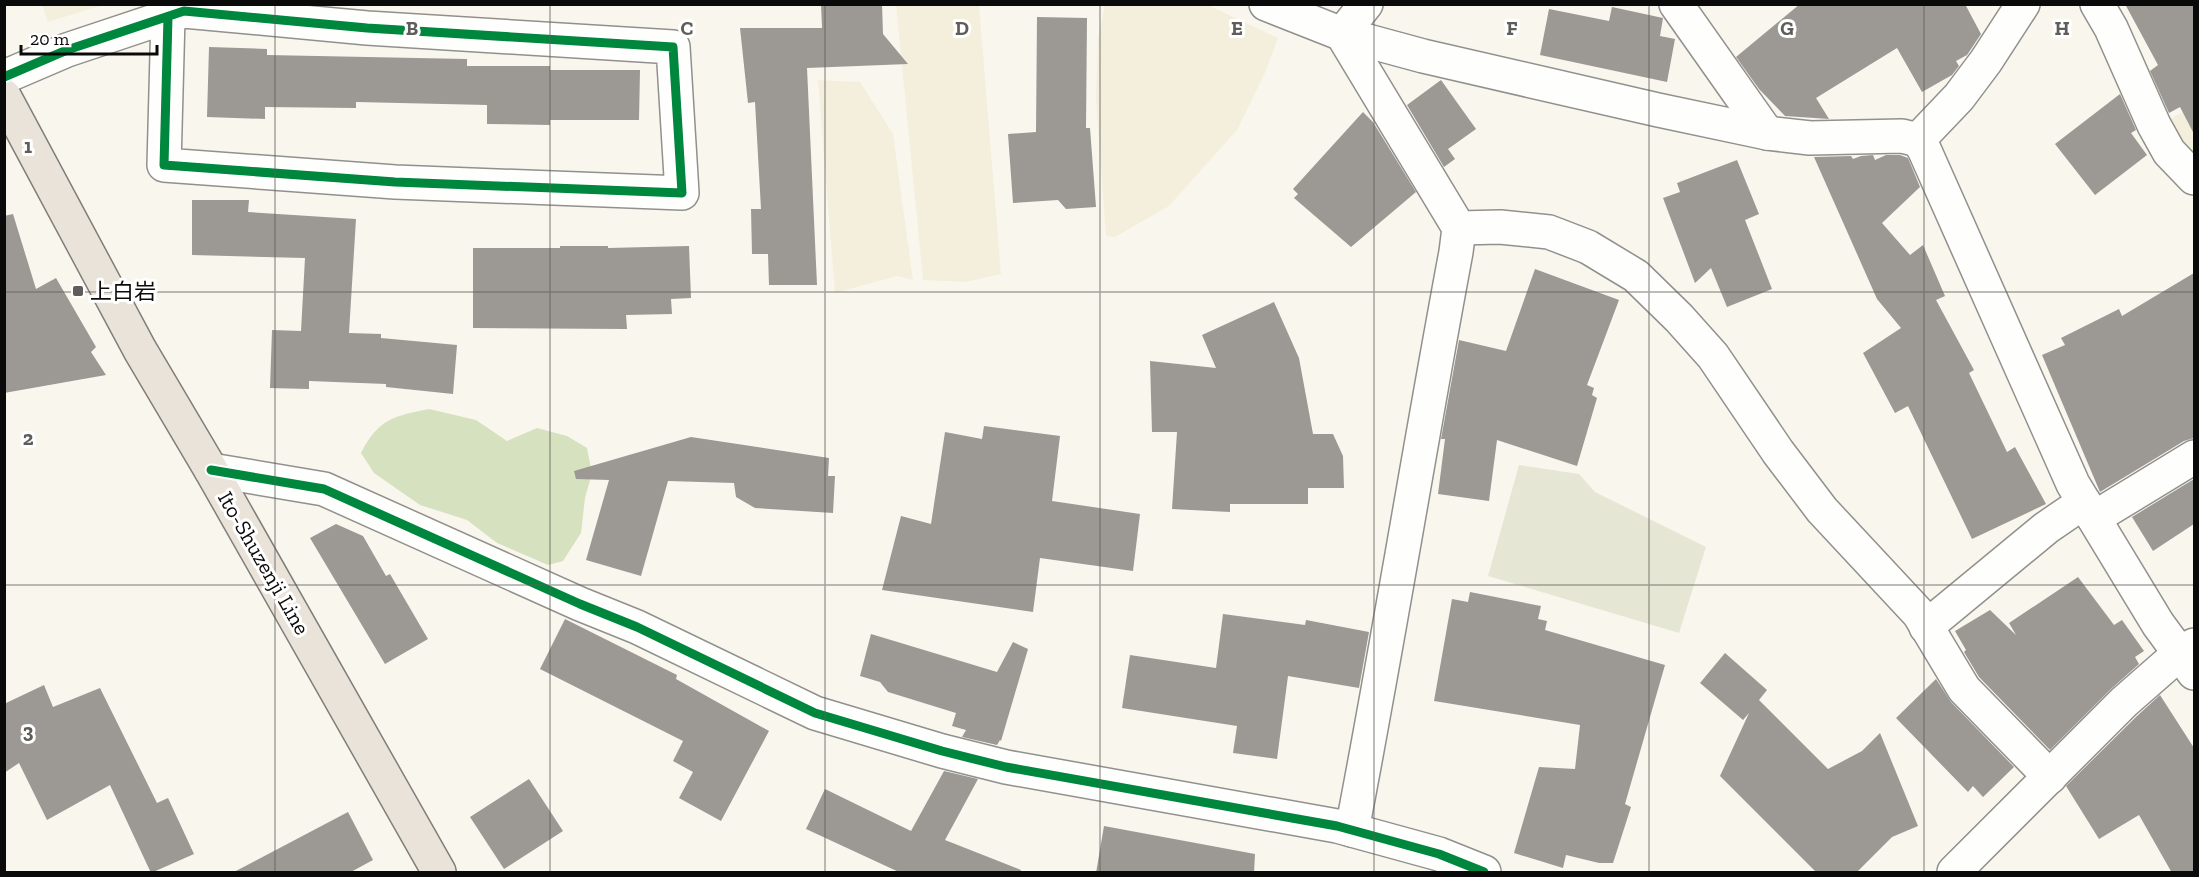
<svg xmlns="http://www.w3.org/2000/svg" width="2199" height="877" font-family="'Zilla Slab','Noto Sans JP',serif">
	<rect width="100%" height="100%" fill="#f9f6ee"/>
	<g fill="#f4efdc">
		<path d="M42,5v-1l61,1 -55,17z"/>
		<path d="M896,5h83l22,269 -35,8 -43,-2z"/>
		<path d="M1105,5h103l70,33 -14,37 -27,55 -68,76 -54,31 -9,-1 -10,-136 2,-62z"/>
		<path d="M818,80l42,2 33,52 20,146 -16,-4 -62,17z"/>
		<path d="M2194,106v81l-32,-59 13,-12z"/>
	</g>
	<path fill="#d6e2bf" d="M429,409l47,11 31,21 30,-13 30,8 20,12 5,25 -7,25 -4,35 -18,28 -15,4 -51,-22 -30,-23 -47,-15 -46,-32 -13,-20c17,-34 33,-37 68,-44z"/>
	<path fill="#e5e7d4" d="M1519,465l60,9 16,18 111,55 -27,86 -191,-57z"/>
	<g fill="#9c9894">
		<path d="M821,4h61l1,30 25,30 -101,4 10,217h-48l-1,-31h-16l-1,-45h10l-6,-107 -7,1 -8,-75h82z"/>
		<path d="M1800,4h165l16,30 -14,21 -11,6 3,5 -7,9 -30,17 -25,-44 -81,50 13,21 -44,-3 -26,-27 -23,-32z"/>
		<path d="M2125,4h69v130l-14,-27 -11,6 -19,-42 8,-6z"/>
		<path d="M1612,7l51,11 -3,18 15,3 -8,43 -127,-27 9,-46 60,12z"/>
		<path d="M1037,17l50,1 -1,110h4l6,79 -30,2 -8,-9 -45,3 -5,-69 28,-2z"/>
		<path d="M209,47l58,2v6l200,4v7h83v4h90l-1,50h-89v5l-63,-1v-19l-131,-3v6l-91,-1v12l-58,-2z"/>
		<path d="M1441,80l35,49 -28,20 7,10 -11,8 -37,-62z"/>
		<path d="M2120,94l16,36 -5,3 16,22 -52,40 -40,-51z"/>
		<path d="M1363,112l10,10 43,70 -65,55 -57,-49 4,-4 -5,-5z"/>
		<path d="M1873,155l2,5 11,-5h14l8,3 12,29 -38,36 28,32 13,-10 22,51 -9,4 38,70 -5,3 38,79 8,-5 31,57 -74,35 -64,-133 -13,7 -32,-60 38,-25 -24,-29 -63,-142 37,-1 2,3 8,-3z"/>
		<path d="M1737,160l22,54 -14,6 27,69 -45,18 -16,-39 -16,15 -32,-85 17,-6 -3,-9z"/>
		<path d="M192,200h57l-1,12 108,7 -7,114 32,1v4l76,7 -4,49 -67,-7v-3l-77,-3v8l-39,-1 2,-58 29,1 4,-73 -113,-3z"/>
		<path d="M13,214l23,75 20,-11 40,69 -5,5 15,23 -102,18v-177z"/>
		<path d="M560,246h48v2l81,-2 2,52 -20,1 1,15 -46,1 1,14 -154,-1v-80h87z"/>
		<path d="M1535,269l84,31 -32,85 7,3 -2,7 5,3 -20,68 -80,-26 -8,61 -51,-7 7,-55h-4l18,-99 47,11z"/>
		<path d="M2194,273v165l-10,3 -84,51 -58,-137 23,-10 -4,-7 58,-29 3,7z"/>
		<path d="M1274,302l25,56 14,76h20l10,22 1,32h-36v16h-78v8l-58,-3 5,-77h-25l-2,-71 66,7 -14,-33z"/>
		<path d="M984,426l76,10 -8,65 88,13 -7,57 -93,-13 -7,54 -151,-22 19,-74 30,8 14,-92 37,7z"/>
		<path d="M691,437l138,21 -1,18h7l-2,37 -78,-5 -19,-11 -2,-14 -66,-2 -27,95 -55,-16 23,-80 -33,-1 -2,-8z"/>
		<path d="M2194,479v45l-41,27 -21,-34z"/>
		<path d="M336,524l27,12 23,40 4,-2 38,65 -43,25 -75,-126z"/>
		<path d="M2078,577l36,48 8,-5 22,31 -9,6 4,7 -28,25 -61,61 -71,-73 -15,-25 2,-2 -11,-19 35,-21 26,25 -7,-12z"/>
		<path d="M1470,592l71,14 -3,13 9,2 -2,9 120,35 -40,139 6,3 -18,56h-14l-33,-8 -3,13 -49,-15 25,-86 36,2 5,-44 -146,-24 18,-102 16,3z"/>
		<path d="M1223,614l82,11 1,-5 63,12 -10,56 -71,-12 -11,83 -44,-6 4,-27 -115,-18 8,-53 86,13z"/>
		<path d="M565,619l112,56 -1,4 93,52 -48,90 -42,-23 14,-26 -20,-11 10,-20 -143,-72z"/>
		<path d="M871,634l126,38 16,-30 15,7 -27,92 -1,-1 -3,5 -35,-8 4,-7 -14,-4 4,-13 -68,-21 -8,-10 -20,-6z"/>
		<path d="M1725,653l42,37 -8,10 69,69 34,-18 18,-18 38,93 -26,11 -36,36h-39l-97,-97 29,-63 -6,7 -43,-37z"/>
		<path d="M1936,679l15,23 63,65 -31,30 -10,-11 -5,6 -72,-74z"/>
		<path d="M44,685l9,22 47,-19 57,115 11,-5 26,56 -43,19 -41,-88 -63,35 -28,-57 -15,10v-69z"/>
		<path d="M2160,695l34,53v125h-22l-33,-58 -40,24 -33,-53 71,-70z"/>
		<path d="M944,771l34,8 -33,61 76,30 -1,3h-119l-95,-44 19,-40 86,42z"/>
		<path d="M529,779l34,52 -59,38 -34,-52z"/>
		<path d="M348,812l25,48 -24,13h-117z"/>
		<path d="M1104,826l151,28 -1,19h-158z"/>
	</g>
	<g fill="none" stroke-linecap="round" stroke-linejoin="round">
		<g stroke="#92908d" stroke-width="36">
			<g id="minor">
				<path d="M1266,4l76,30 81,22 235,54 109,23 43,5 92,-2 16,4 6,9 149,335 85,140 36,49"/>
				<path d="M1676,4l91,129"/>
				<path d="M2097,4l14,24 43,97 15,27 25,26"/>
				<path d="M4,77l63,-27 117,-39 183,17 306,19 9,146 -287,-11 -231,-17 4,-148"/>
				<path d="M1918,140l41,-43 27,-36 37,-57"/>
				<path d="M1459,228l41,-1 49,5 39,15 48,29 43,42 34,38 65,96 44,58 97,104 45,75 86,88"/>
				<path d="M211,470l113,19 256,115 57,23 178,86 127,38 64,16 331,59 102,28 45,18"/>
				<path d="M2094,518l100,-61"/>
				<path d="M1926,627l120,-99 38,-26"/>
				<path d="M1352,830c37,-192 68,-386 104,-578l3,-24 -117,-194 24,-30"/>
				<path d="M1954,872l170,-170 56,-49 14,-8"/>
			</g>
		</g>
		<g stroke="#7f7e7a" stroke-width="36">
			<path id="major" d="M4,96l136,254 71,120 228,402"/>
		</g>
		<use href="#minor" stroke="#fefefc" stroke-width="33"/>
		<use href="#major" stroke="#eae3d9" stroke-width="33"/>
		<g stroke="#fff" stroke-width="13">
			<g id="cycleway">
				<path d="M4,77l63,-27 117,-39 183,17 306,19 9,146 -287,-11 -231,-17 4,-148"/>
				<path d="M211,470l113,19 256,115 57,23 178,86 127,38 64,16 331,59 102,28 45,18"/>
			</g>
		</g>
		<use href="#cycleway" stroke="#00873e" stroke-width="9"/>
	</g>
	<path fill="none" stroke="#5e5d5a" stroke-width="1.5" stroke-opacity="0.55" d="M275,4v868M550,4v868M825,4v868M1100,4v868M1374,4v868M1649,4v868M1924,4v868M4,292h2190M4,585h2190"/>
	<rect fill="#5e5d5a" stroke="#fff" stroke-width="2" x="72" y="285" width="12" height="12" rx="3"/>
	<g text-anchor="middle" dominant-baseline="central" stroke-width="6" stroke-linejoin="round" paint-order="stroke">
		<g font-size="22" fill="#0a0a0a" stroke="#fff" text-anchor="start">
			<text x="90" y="291">上白岩</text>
		</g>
		<g font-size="22" fill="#0a0a0a" stroke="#fff">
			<text transform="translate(264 563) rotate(60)">Ito-Shuzenji Line</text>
		</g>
	</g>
	<g font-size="20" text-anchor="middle" font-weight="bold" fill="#5e5d5a" stroke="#fff" stroke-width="6" stroke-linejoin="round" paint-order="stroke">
		<text x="412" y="35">B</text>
		<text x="687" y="35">C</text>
		<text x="962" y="35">D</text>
		<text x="1237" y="35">E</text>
		<text x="1512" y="35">F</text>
		<text x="1787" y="35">G</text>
		<text x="2062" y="35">H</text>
		<text x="28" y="153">1</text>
		<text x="28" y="445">2</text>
		<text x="28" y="738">3</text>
	</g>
	<rect width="2199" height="877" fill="none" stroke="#0a0a0a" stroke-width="12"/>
	<path d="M21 45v9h136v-9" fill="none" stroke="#0a0a0a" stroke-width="3"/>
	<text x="30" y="45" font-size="18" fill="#0a0a0a" stroke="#ffffff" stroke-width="4.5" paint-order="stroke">20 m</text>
</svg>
